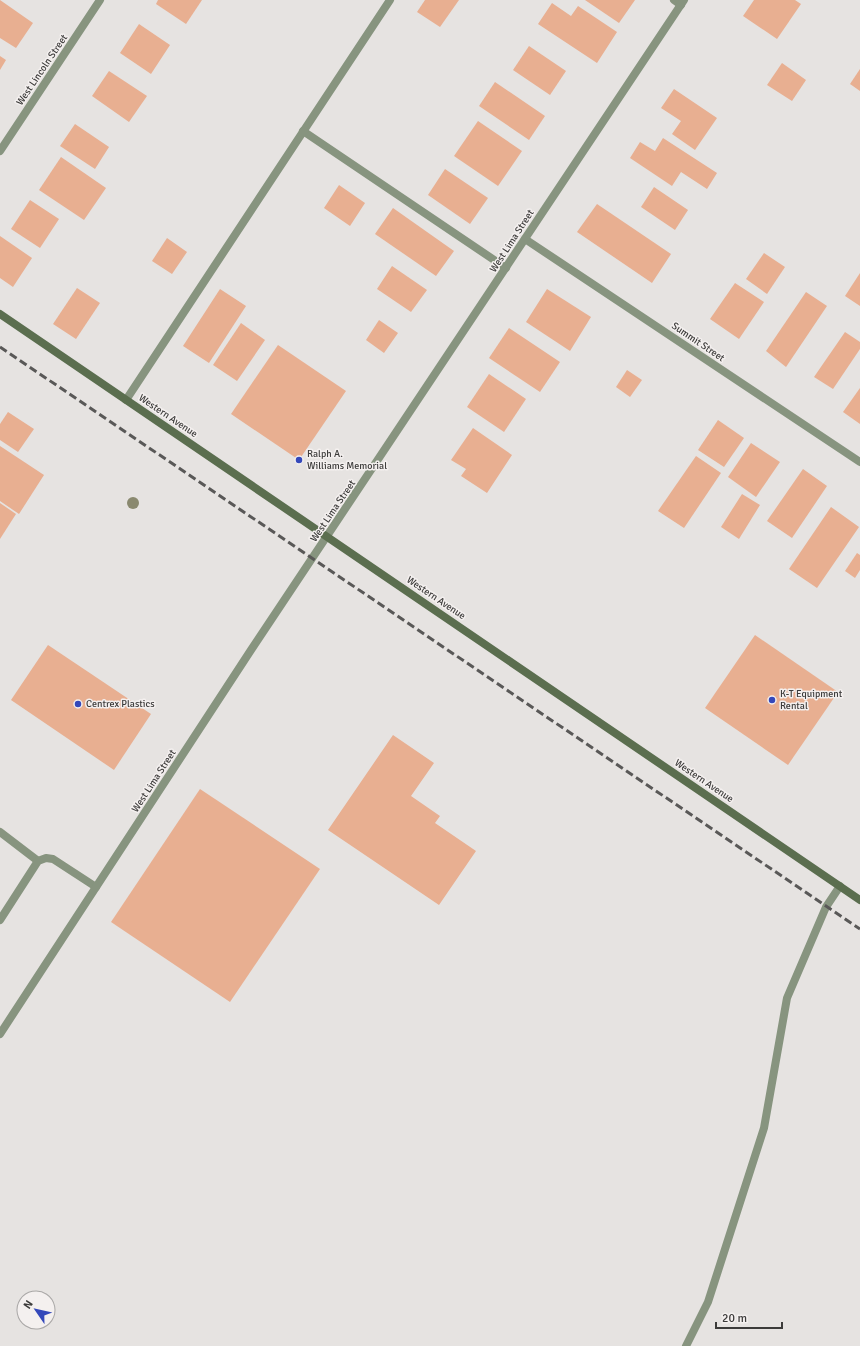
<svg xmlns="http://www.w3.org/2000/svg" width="860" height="1346" font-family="Signika,sans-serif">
	<rect width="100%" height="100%" fill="#e6e3e1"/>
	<g fill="#e8af91">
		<path d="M0,0l33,23 -17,25 -16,-10z"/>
		<path d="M158,0h44l-16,24 -30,-20z"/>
		<path d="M425,0h34l-19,27 -23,-15z"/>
		<path d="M585,0h50l-16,23z"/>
		<path d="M754,0h41l6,4 -24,35 -34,-23z"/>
		<path d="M552,3l19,13 7,-10 39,26 -20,31 -59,-39z"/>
		<path d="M139,24l31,21 -19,29 -31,-21z"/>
		<path d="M529,46l37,25 -16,24 -37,-25z"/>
		<path d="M0,56l6,4 -6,10z"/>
		<path d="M782,63l24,17 -14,21 -25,-16z"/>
		<path d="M860,69v22l-10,-7z"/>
		<path d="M109,71l38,25 -18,26 -37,-26z"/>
		<path d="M495,82l50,34 -16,24 -50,-34z"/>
		<path d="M674,89l43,29 -22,32 -23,-16 9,-13 -20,-13z"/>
		<path d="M478,121l44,30 -24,35 -44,-30z"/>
		<path d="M75,124l34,23 -14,22 -35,-23z"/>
		<path d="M663,138l54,35 -10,16 -26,-17 -9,14 -42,-28 10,-16 15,9z"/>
		<path d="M61,157l45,31 -22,32 -45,-30z"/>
		<path d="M445,169l43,29 -18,26 -42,-29z"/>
		<path d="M339,185l26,18 -15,23 -26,-18z"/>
		<path d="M654,187l34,23 -13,20 -34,-23z"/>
		<path d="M30,200l29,19 -19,29 -29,-19z"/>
		<path d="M597,204l74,50 -19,29 -75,-51z"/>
		<path d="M393,208l61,43 -18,25 -61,-42z"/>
		<path d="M0,236l32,22 -19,29 -13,-9z"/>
		<path d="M167,238l20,14 -15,22 -20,-13z"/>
		<path d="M764,253l21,14 -18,27 -21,-15z"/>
		<path d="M392,266l35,24 -16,22 -34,-23z"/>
		<path d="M860,273v33l-15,-10z"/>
		<path d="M735,283l29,19 -25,37 -29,-20z"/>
		<path d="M77,288l23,15 -24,36 -23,-15z"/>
		<path d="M220,289l26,17 -37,57 -26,-17z"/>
		<path d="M547,289l44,28 -21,34 -44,-29z"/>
		<path d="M806,292l21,14 -41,61 -20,-16z"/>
		<path d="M379,320l19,13 -14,20 -18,-13z"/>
		<path d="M241,323l24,17 -28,41 -24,-16z"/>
		<path d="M509,328l51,34 -20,30 -51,-34z"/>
		<path d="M845,332l15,10v7l-27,40 -19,-12z"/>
		<path d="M278,345l68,46 -47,69 -68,-46z"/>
		<path d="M627,370l15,10 -12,17 -14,-10z"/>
		<path d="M489,374l37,25 -22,33 -37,-25z"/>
		<path d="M860,388v36l-17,-12z"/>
		<path d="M8,412l26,17 -16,23 -18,-12v-16z"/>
		<path d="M718,420l26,18 -20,29 -26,-17z"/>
		<path d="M473,428l39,27 -25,38 -26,-17 5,-7 -15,-9z"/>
		<path d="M751,443l29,19 -24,35 -28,-20z"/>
		<path d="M0,446l44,29 -25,39 -19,-13z"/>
		<path d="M696,456l25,17 -37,55 -26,-17z"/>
		<path d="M803,469l24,17 -35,52 -25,-17z"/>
		<path d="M742,494l18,11 -21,34 -18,-12z"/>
		<path d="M0,503l16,11 -16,25z"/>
		<path d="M831,507l28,20 -42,61 -28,-19z"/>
		<path d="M857,553l3,2v15l-5,8 -10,-7z"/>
		<path d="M755,635l83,57 -50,73 -83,-57z"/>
		<path d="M48,645l103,69 -37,56 -103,-70z"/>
		<path d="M393,735l41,28 -23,33 29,20 -5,7 41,28 -37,54 -111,-75z"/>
		<path d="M200,789l120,80 -90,133 -119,-80z"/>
	</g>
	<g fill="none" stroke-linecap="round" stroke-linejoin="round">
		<g stroke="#87947f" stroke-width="8">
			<path d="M674,0l7,5"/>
			<path d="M303,131l203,137"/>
			<path d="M126,400l264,-400"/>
			<path d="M0,832l38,29"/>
			<path d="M0,920l38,-59 8,-3 7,1 43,28"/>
			<path d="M686,1346l22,-44 56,-174 23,-130 39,-91 14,-21"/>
		</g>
		<g stroke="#87947f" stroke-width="8">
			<path d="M0,151l100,-151"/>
			<path d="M525,239l335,223"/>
			<path d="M0,1034l251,-384 433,-650"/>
		</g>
		<path stroke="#5b6e4f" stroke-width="8" d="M0,314l860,586"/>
		<path stroke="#595857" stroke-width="3" stroke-dasharray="8 4" stroke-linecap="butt" d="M0,347l860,582"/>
	</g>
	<circle fill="#8a896f" cx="133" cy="503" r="6"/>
	<g fill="#3448ba" stroke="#f4f0ef" stroke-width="1.5">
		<circle cx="299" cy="460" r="4"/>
		<circle cx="772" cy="700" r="4"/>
		<circle cx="78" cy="704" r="4"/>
	</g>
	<g text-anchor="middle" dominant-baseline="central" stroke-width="3" stroke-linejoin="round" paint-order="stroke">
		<g font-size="10" fill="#3c3b3a" stroke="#f4f0ef">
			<text transform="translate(42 70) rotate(-56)">West Lincoln Street</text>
			<text transform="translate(512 241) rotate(-57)">West Lima Street</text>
			<text transform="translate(698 342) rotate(34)">Summit Street</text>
			<text transform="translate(168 416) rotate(34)">Western Avenue</text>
			<text transform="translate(333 511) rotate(-56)">West Lima Street</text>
			<text transform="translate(436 598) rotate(34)">Western Avenue</text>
			<text transform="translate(154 781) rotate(-57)">West Lima Street</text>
			<text transform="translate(704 781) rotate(34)">Western Avenue</text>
		</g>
		<g font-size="10" fill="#3c3b3a" stroke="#f4f0ef" text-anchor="start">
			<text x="307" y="454">Ralph A.<tspan x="307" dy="12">Williams Memorial</tspan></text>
			<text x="780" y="694">K-T Equipment<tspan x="780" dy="12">Rental</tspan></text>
			<text x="86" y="704">Centrex Plastics</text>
		</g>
	</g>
	<g transform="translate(36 1310) rotate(304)"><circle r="19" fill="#f4f0ef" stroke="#aaa8a7"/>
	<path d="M0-3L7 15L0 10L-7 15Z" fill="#3448ba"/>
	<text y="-6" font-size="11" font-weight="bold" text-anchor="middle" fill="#3c3b3a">N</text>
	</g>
	<path d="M716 1322v6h66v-6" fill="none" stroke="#3c3b3a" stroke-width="2"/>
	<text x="722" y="1322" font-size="12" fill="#3c3b3a" stroke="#f4f0ef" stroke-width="3" paint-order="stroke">20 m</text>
</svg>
